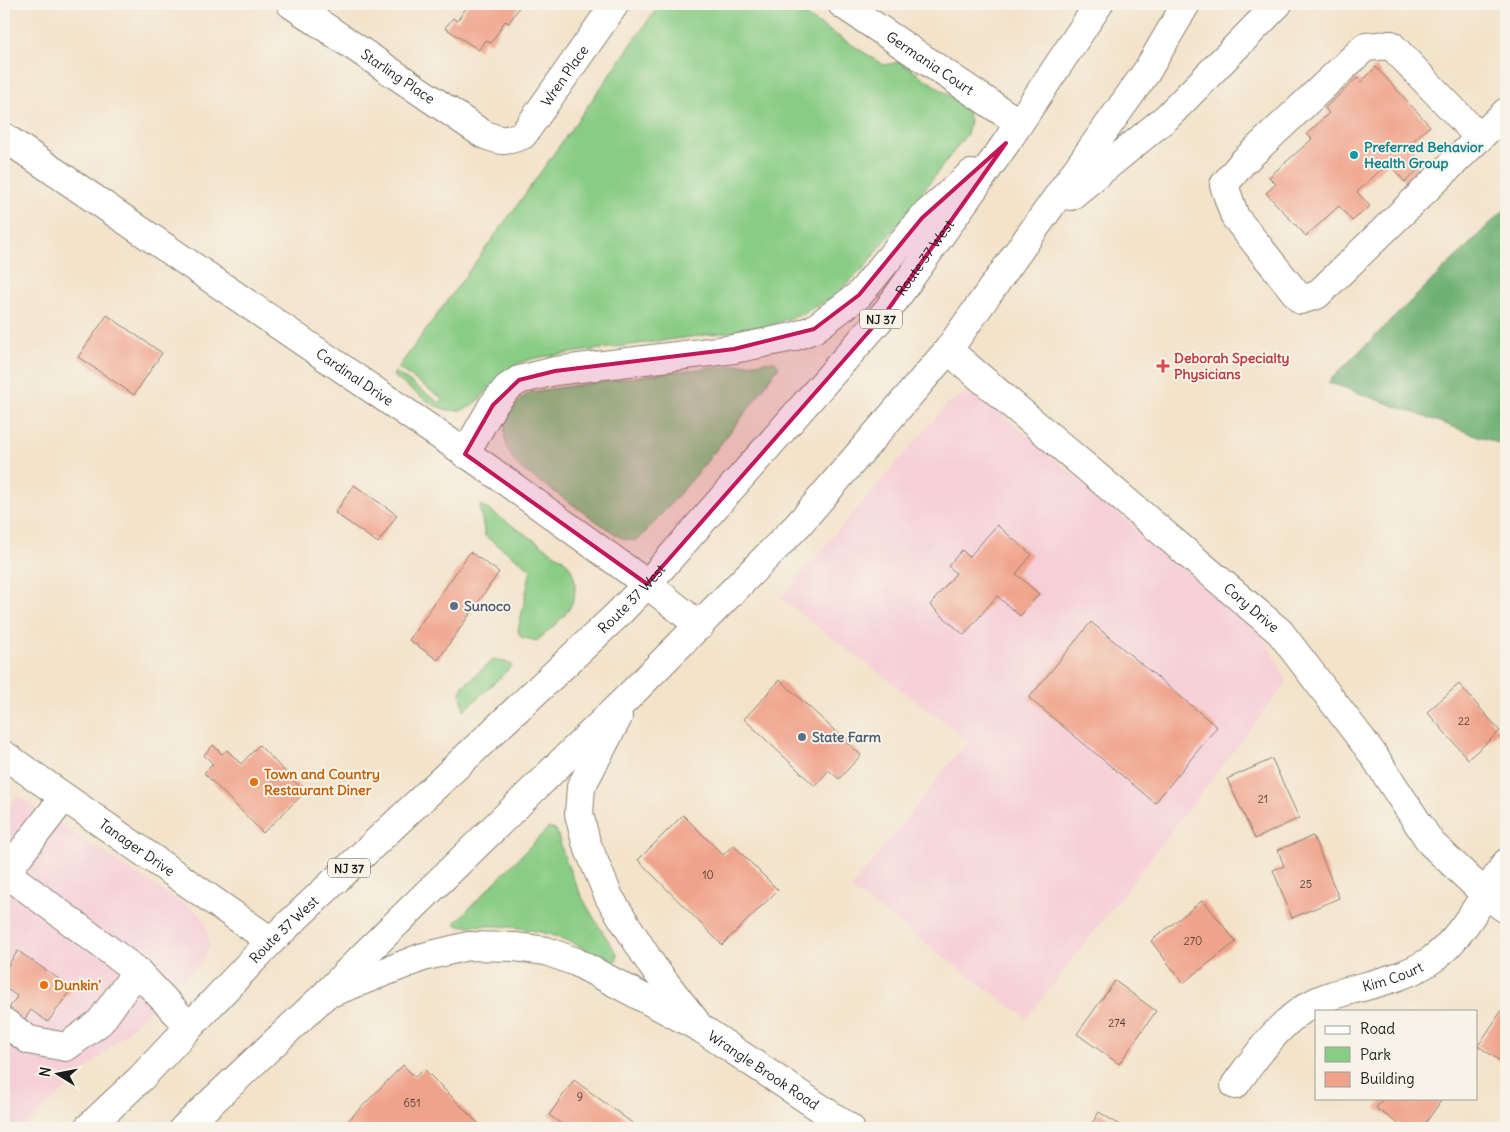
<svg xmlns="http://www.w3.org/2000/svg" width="1510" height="1132" font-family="Delius,sans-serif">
	<rect width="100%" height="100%" fill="#f7f3e8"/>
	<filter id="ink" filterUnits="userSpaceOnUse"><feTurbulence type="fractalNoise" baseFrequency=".02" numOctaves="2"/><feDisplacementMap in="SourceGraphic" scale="10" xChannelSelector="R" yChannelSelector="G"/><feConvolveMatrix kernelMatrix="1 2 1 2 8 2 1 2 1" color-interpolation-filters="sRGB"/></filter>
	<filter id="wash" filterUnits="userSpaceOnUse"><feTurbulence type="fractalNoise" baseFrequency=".0096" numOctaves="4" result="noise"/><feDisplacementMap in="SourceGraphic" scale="20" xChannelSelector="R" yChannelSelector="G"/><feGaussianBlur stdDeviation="1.12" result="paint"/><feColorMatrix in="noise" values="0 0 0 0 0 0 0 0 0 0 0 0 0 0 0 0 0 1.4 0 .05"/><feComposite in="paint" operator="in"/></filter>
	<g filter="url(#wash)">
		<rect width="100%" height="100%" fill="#f3e3ca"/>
		<g fill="#f6cfd7">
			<path d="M967,393l19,7 279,238 22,44 -260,336 -176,-129 117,-149 -188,-142 168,-195z"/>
			<path d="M17,795l71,48 112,71 6,10 4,23 -12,19 -175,162h-19v-311z"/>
		</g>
		<g fill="#89cc85" stroke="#527450">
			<path d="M660,4h127l97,61 16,-3 65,44 5,14 -3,14 -103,134 -34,31 -28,15 -37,13 -224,30c-13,3 -24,5 -35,14 -22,17 -30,49 -65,37 -14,-5 -35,-23 -48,-32l2,-4 45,31 3,-4 -45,-31 120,-164z"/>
			<path d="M775,361l4,5 -33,46 -50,63 -54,61 -8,5 -13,-3 -101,-70c-24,-26 -20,-58 11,-76l130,-19z"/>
			<path d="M481,505l82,54c13,12 16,31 7,48 -7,13 -23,24 -33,34l-16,-4 -3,-6 13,-62 -46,-33 -5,-27z"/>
			<path d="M494,659l17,5v3l-47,44 -3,-18 2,-7z"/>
			<path d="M548,828l8,2 1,2c11,44 34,85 60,121v6l-4,4c-15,-6 -28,-15 -42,-21 -40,-16 -70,-17 -112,-16l-3,-2v-2z"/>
		</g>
		<path fill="#6eb072" stroke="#456647" d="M1506,208v238l-178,-64z"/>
		<g id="blocks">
			<g fill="#f0a38b">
				<path d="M469,4h52l-12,19 -4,-2 -14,22 -6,-3 -6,10 -34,-22 8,-10 4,3z"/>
				<path d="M1376,67l54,59 -23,20 17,18 -19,18 -17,-19 -31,29 13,14 -18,15 -13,-15 -33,30 -40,-43 10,-9 -7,-7 43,-38 -5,-5 22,-21 -4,-5 32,-30 4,4z"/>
				<path d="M107,315l55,38 -28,42 -56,-38z"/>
				<path d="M354,485l43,30 -19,28 -43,-30z"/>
				<path d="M997,525l35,30 -16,19 23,20 -19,22 -23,-20 -33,39 -34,-30 26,-32 -8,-7 14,-16 7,7z"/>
				<path d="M470,552l29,20 -61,88 -29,-20z"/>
				<path d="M1091,622l126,105 -62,76 -126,-105z"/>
				<path d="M780,680l81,75 -22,24 -10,-9 -14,16 -71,-67z"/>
				<path d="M1459,684l41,47 -32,28 -41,-47z"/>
				<path d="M213,745l9,9 5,-4 14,14 18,-19 46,47 -42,41 -59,-60 9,-9 -9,-9z"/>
				<path d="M1272,759l27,59 -44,21 -28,-60z"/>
				<path d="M683,815l40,40 10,-10 45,45 -56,55 -84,-85z"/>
				<path d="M1313,836l26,62 -47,20 -19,-48 11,-4 -6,-16z"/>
				<path d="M1203,900l33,42 -53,41 -32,-42z"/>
				<path d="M18,951l54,37 -24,34 -17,-12 -7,10 -15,-11 8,-13 -13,-9v-16z"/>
				<path d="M1115,981l41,30 -37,53 -42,-30z"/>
				<path d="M1506,1004v61l-28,-19z"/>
				<path d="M403,1065l12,12 9,-8 59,59h-142z"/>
				<path d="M574,1080l65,48h-72l-18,-13z"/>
				<path d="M1383,1098h60l-21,30h-18l-28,-20z"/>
				<path d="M1099,1112l25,16h-35z"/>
			</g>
		</g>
	</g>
	<g filter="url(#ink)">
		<use href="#blocks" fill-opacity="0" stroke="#888073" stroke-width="1"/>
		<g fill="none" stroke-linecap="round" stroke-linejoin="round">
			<g stroke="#888073" stroke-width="30">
				<g id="minor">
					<path id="s1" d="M291,4l192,130c19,8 21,8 40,1l92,-131"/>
					<path id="s2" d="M842,4l177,119"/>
					<path id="s3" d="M4,137l482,330 161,117 53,42"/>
					<path d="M1480,138l-89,-93 -26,2 -123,116 -18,22 11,32 66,83 16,-5 189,-183"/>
					<path id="s4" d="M948,350l332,282 92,121 59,90 54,51 21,15"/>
					<path id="s5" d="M4,755l267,186"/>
					<path d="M6,873l131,98 52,55"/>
					<path d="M4,875l60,-78"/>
					<path d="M4,1022l25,18 37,7 34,-25 37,-51"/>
					<path id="s6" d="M702,1029l148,99"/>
					<path id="s7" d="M1235,1085c26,-35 52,-75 95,-89 34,-11 69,-15 100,-35 30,-20 55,-68 76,-98"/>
				</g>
			</g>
			<g stroke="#888073" stroke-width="30">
				<g id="highway">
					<path d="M1071,196l96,-79 111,-113"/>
					<path d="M465,454l28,-49 14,-17 12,-8 36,-9 179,-22 59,-12 21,-8 45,-34 63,-77 49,-44"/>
					<path d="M618,717l-37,70 -2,27 7,28 23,55 44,70 43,55"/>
					<path d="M333,992l90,-35 45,-11 47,1 31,4 30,11 126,67"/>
					<path id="s8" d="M88,1128l52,-49 131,-138 346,-326 30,-31 240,-273 119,-168 93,-139"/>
					<path d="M184,1128l141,-133 39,-40 265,-259 169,-171 150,-175 199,-279 39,-67"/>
				</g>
			</g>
			<use href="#minor" stroke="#fff" stroke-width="28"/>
			<use href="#highway" stroke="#fff" stroke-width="28"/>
		</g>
	</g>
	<path fill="#c2185b" fill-opacity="0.2" stroke="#c2185b" stroke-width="4" stroke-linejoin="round" d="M1006,143l-119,168 -240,273 -182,-130 28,-49 26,-25 36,-9 179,-22 80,-20 45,-34 63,-77z"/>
	<circle fill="#0f9aa8" stroke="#f7f3e8" stroke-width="2" cx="1354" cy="155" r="5"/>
	<path fill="#e0444e" stroke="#f7f3e8" stroke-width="2" d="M1160.5 358.5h5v5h5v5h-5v5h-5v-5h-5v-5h5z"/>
	<g fill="#5c6f8a" stroke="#f7f3e8" stroke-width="2">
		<circle cx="454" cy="606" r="5"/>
		<circle cx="802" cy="737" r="5"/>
	</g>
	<g fill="#e8710a" stroke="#f7f3e8" stroke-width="2">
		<circle cx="254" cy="782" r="5"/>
		<circle cx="44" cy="985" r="5"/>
	</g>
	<g text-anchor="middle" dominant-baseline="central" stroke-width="4" stroke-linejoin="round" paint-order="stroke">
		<g font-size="11" fill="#513e38">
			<text x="1464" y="721">22</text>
			<text x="1263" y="799">21</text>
			<text x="708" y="875">10</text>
			<text x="1306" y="884">25</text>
			<text x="1193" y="941">270</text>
			<text x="1117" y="1023">274</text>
			<text x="580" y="1097">9</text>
			<text x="412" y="1103">651</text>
		</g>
		<g fill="#f7f3e8" stroke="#5e5c59" stroke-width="1">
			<rect x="860" y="309.5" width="42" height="19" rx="4"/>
			<rect x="328" y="858.5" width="42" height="19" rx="4"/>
		</g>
		<g font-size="12" font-weight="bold" fill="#1c1c1c">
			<text x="881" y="319">NJ 37</text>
			<text x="349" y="868">NJ 37</text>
		</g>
		<g font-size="14" fill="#1c1c1c" stroke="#f7f3e8">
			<text stroke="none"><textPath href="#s2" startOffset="106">Germania Court</textPath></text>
			<text stroke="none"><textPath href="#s1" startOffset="129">Starling Place</textPath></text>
			<text stroke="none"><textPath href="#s1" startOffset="346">Wren Place</textPath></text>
			<text stroke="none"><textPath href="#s8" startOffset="1209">Route 37 West</textPath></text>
			<text stroke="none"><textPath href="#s3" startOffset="425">Cardinal Drive</textPath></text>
			<text stroke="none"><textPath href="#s8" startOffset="759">Route 37 West</textPath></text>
			<text stroke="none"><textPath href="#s4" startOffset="398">Cory Drive</textPath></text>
			<text stroke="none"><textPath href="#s5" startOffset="162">Tanager Drive</textPath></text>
			<text stroke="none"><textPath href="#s8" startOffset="279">Route 37 West</textPath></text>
			<text stroke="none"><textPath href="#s7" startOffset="198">Kim Court</textPath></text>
			<text stroke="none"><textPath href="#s6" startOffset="74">Wrangle Brook Road</textPath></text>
		</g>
		<g font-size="14" font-weight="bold" fill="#0d838f" stroke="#f7f3e8" text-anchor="start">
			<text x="1364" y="147">Preferred Behavior<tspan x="1364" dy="16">Health Group</tspan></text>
		</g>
		<g font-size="14" font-weight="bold" fill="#be3a42" stroke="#f7f3e8" text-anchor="start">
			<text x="1174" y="358">Deborah Specialty<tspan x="1174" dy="16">Physicians</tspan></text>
		</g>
		<g font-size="14" font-weight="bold" fill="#4e5e75" stroke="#f7f3e8" text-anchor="start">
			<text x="464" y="606">Sunoco</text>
			<text x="812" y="737">State Farm</text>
		</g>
		<g font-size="14" font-weight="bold" fill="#c56008" stroke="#f7f3e8" text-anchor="start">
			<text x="264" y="774">Town and Country<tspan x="264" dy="16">Restaurant Diner</tspan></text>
			<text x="54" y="985">Dunkin'</text>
		</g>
	</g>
	<rect width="1510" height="1132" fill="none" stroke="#f7f3e8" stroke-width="20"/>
	<rect x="1315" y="1010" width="162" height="90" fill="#f7f3e8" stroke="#9f9d96"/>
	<rect x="1325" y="1026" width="25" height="8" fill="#ffffff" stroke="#9f9d96"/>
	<text x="1360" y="1034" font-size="15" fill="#1c1c1c">Road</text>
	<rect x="1325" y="1047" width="25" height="15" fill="#89cc85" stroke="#9f9d96"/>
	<text x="1360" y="1060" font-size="15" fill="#1c1c1c">Park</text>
	<rect x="1325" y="1072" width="25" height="15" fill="#f0a38b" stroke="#9f9d96"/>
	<text x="1360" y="1084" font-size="15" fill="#1c1c1c">Building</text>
	<g transform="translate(58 1074) rotate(280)" stroke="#f7f3e8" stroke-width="4" paint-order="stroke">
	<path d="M0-4L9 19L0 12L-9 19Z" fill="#1c1c1c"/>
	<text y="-8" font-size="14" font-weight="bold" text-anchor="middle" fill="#1c1c1c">N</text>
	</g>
</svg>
